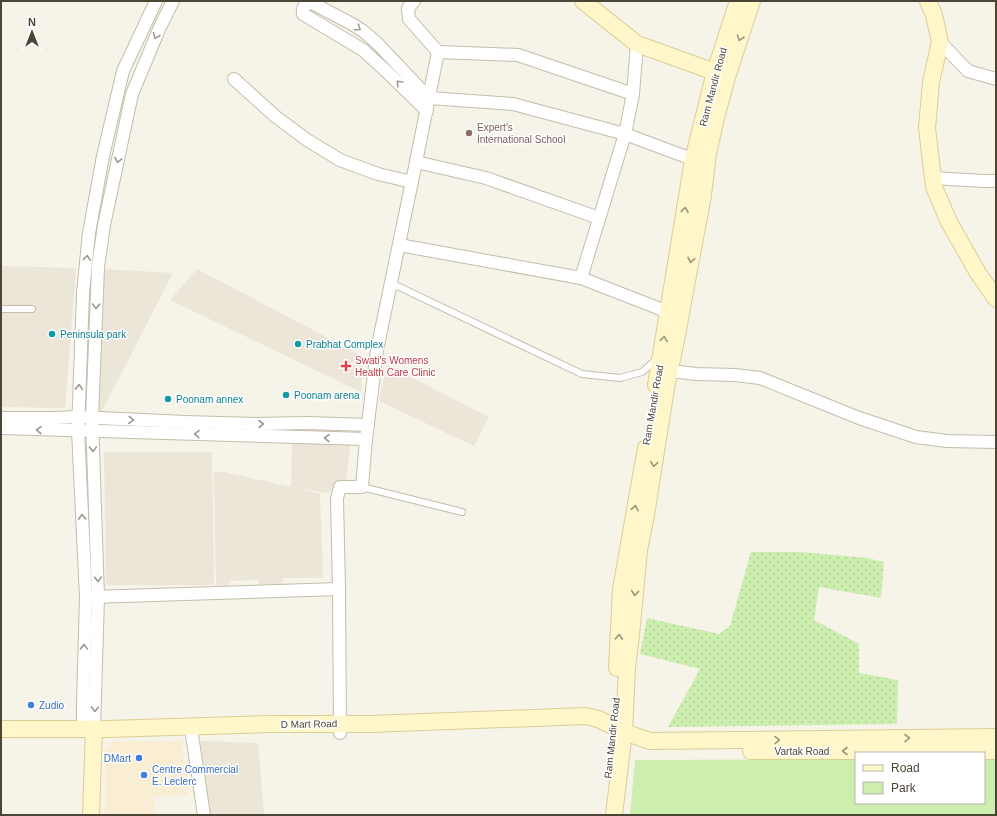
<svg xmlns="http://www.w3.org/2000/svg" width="997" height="816" font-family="Arial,sans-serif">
	<defs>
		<pattern id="grass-dots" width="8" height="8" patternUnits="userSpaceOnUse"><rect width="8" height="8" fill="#cceeae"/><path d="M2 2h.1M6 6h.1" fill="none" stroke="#b1cd96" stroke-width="1.8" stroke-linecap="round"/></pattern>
	</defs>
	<rect width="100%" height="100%" fill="#f6f3e9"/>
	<g fill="#ebe6d7">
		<path d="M1,266l75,2 -11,140 -64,-1z"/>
		<path d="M102,269l71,4 -71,138 -7,-2z"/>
		<path d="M197,269l167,88 -3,35 -191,-92z"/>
		<path d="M387,365l102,52 -15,29 -95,-45z"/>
		<path d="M292,443l58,2 -4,37 -19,11 -27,-4 20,5 3,84h-40l-1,6h-23v-4l-30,1v4h-13l-2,-113h11l66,15z"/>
		<path d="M104,452h108l2,133h-108z"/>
		<path d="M200,741l58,2 6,72h-57z"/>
	</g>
	<path fill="#f9edd3" d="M111,741h71l7,54 -35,2 2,18h-51v-67l5,-1z"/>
	<path fill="url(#grass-dots)" d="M751,552h50l66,6 17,4 -3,36 -62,-11 -5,33 45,24v29l39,7 -1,44 -229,3 32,-58 -60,-15 7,-36 72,16 11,-8z"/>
	<path fill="#cceeae" d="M856,759v44h128v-44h12v56h-366l5,-55z"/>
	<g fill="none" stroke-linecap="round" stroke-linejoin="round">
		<g stroke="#c3bdaa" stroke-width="8">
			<g id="lane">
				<path d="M391,283l191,91 38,4 22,-6 15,-13"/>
				<path d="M1,309h31"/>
				<path d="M362,487l100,25"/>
			</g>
		</g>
		<g stroke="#c3bdaa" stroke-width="14">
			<g id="street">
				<path d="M940,42l28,29 28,8"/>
				<path d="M438,52l80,3 115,39"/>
				<path d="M234,79l41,37 32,24 33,20 38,14 34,8"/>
				<path d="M427,111l-40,-39 -24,-22 -60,-36c-1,-6 1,-11 9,-11l40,21 11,7 14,12 52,55 84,6 112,30 75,28"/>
				<path d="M416,162l70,16 113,40"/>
				<path d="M933,178l50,3h13"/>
				<path d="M399,245l182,33 87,34 8,2"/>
				<path d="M581,278l44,-144 8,-40 4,-50"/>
				<path d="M662,370l34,4 39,1 25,3 99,40 57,19 31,4 49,1"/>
				<path d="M1,418h52l25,-1 107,5 72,2 50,-1 61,2"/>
				<path d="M1,428l365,11"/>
				<path d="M91,597l248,-8"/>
				<path d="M94,728l4,-131 -6,-179 6,-151 6,-42 28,-131 28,-67 13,-26"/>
				<path d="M83,729v-26l3,-106 -8,-166 5,-138 6,-60 14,-77 20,-85 33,-70"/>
				<path d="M340,733l-1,-144 -2,-91 3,-11h22l4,-48 11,-89 39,-188 22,-110 -29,-33 -1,-11 6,-7"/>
				<path d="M192,735l12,80"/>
			</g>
		</g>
		<g stroke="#dbce95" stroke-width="18">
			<g id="secondary">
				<path d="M583,1l54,43 78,28"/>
				<path d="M928,1l6,14 6,27 -9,40 -4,46 7,59 15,35 29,51 18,26"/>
				<path d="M656,385l37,-225 22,-88 23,-71"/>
				<path d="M617,668l4,-79 25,-141"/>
				<path d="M1,729h106l166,-5h97l216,-8 12,3 17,8 9,5 26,9 346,-4"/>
				<path d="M751,751h245"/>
				<path d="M91,815l3,-87"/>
				<path d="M614,815l10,-83 3,-64 4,-33 8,-85 7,-35 20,-127 11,-53 26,-140 5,-42 8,-35 11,-41 25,-76"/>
			</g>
		</g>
		<use href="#lane" stroke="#fff" stroke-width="6"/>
		<use href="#street" stroke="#fff" stroke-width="12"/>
		<use href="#secondary" stroke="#fff7ca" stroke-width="16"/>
	</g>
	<defs><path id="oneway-chevron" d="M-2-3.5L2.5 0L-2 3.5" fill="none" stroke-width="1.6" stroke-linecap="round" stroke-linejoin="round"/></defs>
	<g stroke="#9c9990">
		<use href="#oneway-chevron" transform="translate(358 28) rotate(35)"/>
		<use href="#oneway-chevron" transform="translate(156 36) rotate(112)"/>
		<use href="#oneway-chevron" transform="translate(399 83) rotate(-135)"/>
		<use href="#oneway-chevron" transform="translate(118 160) rotate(102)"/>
		<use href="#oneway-chevron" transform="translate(87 258) rotate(-84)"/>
		<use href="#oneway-chevron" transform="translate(96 306) rotate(92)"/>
		<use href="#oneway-chevron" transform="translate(79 387) rotate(-88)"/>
		<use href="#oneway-chevron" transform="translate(131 420) rotate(3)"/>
		<use href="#oneway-chevron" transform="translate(261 424)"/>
		<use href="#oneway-chevron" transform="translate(39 430) rotate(-178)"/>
		<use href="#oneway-chevron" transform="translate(197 434) rotate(-178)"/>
		<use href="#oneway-chevron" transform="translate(327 438) rotate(-178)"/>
		<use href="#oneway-chevron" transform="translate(93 449) rotate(88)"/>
		<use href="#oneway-chevron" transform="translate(82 517) rotate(-93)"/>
		<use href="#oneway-chevron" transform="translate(98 579) rotate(88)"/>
		<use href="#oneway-chevron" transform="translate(84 647) rotate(-88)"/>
		<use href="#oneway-chevron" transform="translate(95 709) rotate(91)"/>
	</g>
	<g stroke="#9c9579">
		<use href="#oneway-chevron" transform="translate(740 38) rotate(109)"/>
		<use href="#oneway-chevron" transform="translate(685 210) rotate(-81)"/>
		<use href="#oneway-chevron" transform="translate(691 260) rotate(101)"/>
		<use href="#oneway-chevron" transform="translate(664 339) rotate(-81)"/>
		<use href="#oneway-chevron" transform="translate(654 464) rotate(99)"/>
		<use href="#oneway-chevron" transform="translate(635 508) rotate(-80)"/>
		<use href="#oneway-chevron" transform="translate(635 593) rotate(95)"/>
		<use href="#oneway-chevron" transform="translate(619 637) rotate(-87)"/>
		<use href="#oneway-chevron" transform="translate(907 738) rotate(-1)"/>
		<use href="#oneway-chevron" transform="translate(777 740) rotate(-1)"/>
		<use href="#oneway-chevron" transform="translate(845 751) rotate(-180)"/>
	</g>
	<circle fill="#8d6e63" stroke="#fff" stroke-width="1.5" cx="469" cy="133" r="4"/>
	<g fill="#0f9aa8" stroke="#fff" stroke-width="1.5">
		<circle cx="52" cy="334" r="4"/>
		<circle cx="298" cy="344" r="4"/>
		<circle cx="286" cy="395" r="4"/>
		<circle cx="168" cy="399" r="4"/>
	</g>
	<path fill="#e0444e" stroke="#fff" stroke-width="1.5" d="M344 360h4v4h4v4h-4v4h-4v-4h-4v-4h4z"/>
	<g fill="#3f7fe0" stroke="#fff" stroke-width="1.5">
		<circle cx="31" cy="705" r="4"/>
		<circle cx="139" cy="758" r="4"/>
		<circle cx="144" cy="775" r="4"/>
	</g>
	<g text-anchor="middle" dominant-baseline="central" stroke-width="3" stroke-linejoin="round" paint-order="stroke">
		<g font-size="10" fill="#4b4536" stroke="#fff">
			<text transform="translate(713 87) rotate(-75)">Ram Mandir Road</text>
			<text transform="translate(653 405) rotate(-80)">Ram Mandir Road</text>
			<text transform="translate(309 724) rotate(-1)">D Mart Road</text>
			<text transform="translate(612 738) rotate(-84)">Ram Mandir Road</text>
			<text x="802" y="751">Vartak Road</text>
		</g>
		<g font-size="10" fill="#785e54" stroke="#fff" text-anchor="start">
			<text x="477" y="127">Expert's<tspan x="477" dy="12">International School</tspan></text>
		</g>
		<g font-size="10" fill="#0d838f" stroke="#fff" text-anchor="start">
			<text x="60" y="334">Peninsula park</text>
			<text x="306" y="344">Prabhat Complex</text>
			<text x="294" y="395">Poonam arena</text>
			<text x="176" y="399">Poonam annex</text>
		</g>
		<g font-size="10" fill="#be3a42" stroke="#fff" text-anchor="start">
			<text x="355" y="360">Swati's Womens<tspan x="355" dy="12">Health Care Clinic</tspan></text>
		</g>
		<g font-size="10" fill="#366cbe" stroke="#fff" text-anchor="start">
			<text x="39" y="705">Zudio</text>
			<text x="131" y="758" text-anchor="end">DMart</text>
			<text x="152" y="769">Centre Commercial<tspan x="152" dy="12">E. Leclerc</tspan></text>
		</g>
	</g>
	<rect width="997" height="816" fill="none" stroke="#4b4536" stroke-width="4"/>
	<rect x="855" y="752" width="130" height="52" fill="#ffffff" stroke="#b7b5af"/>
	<rect x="863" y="765" width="20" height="6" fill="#fff7ca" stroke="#b7b5af"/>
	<text x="891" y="772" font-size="12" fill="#4b4536">Road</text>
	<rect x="863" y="782" width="20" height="12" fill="#cceeae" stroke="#b7b5af"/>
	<text x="891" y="792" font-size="12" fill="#4b4536">Park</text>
	<g transform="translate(32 32)" stroke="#ffffff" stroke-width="3" paint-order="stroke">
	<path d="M0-3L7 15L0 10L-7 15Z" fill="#4b4536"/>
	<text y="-6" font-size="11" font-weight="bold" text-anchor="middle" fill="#4b4536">N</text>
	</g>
</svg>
